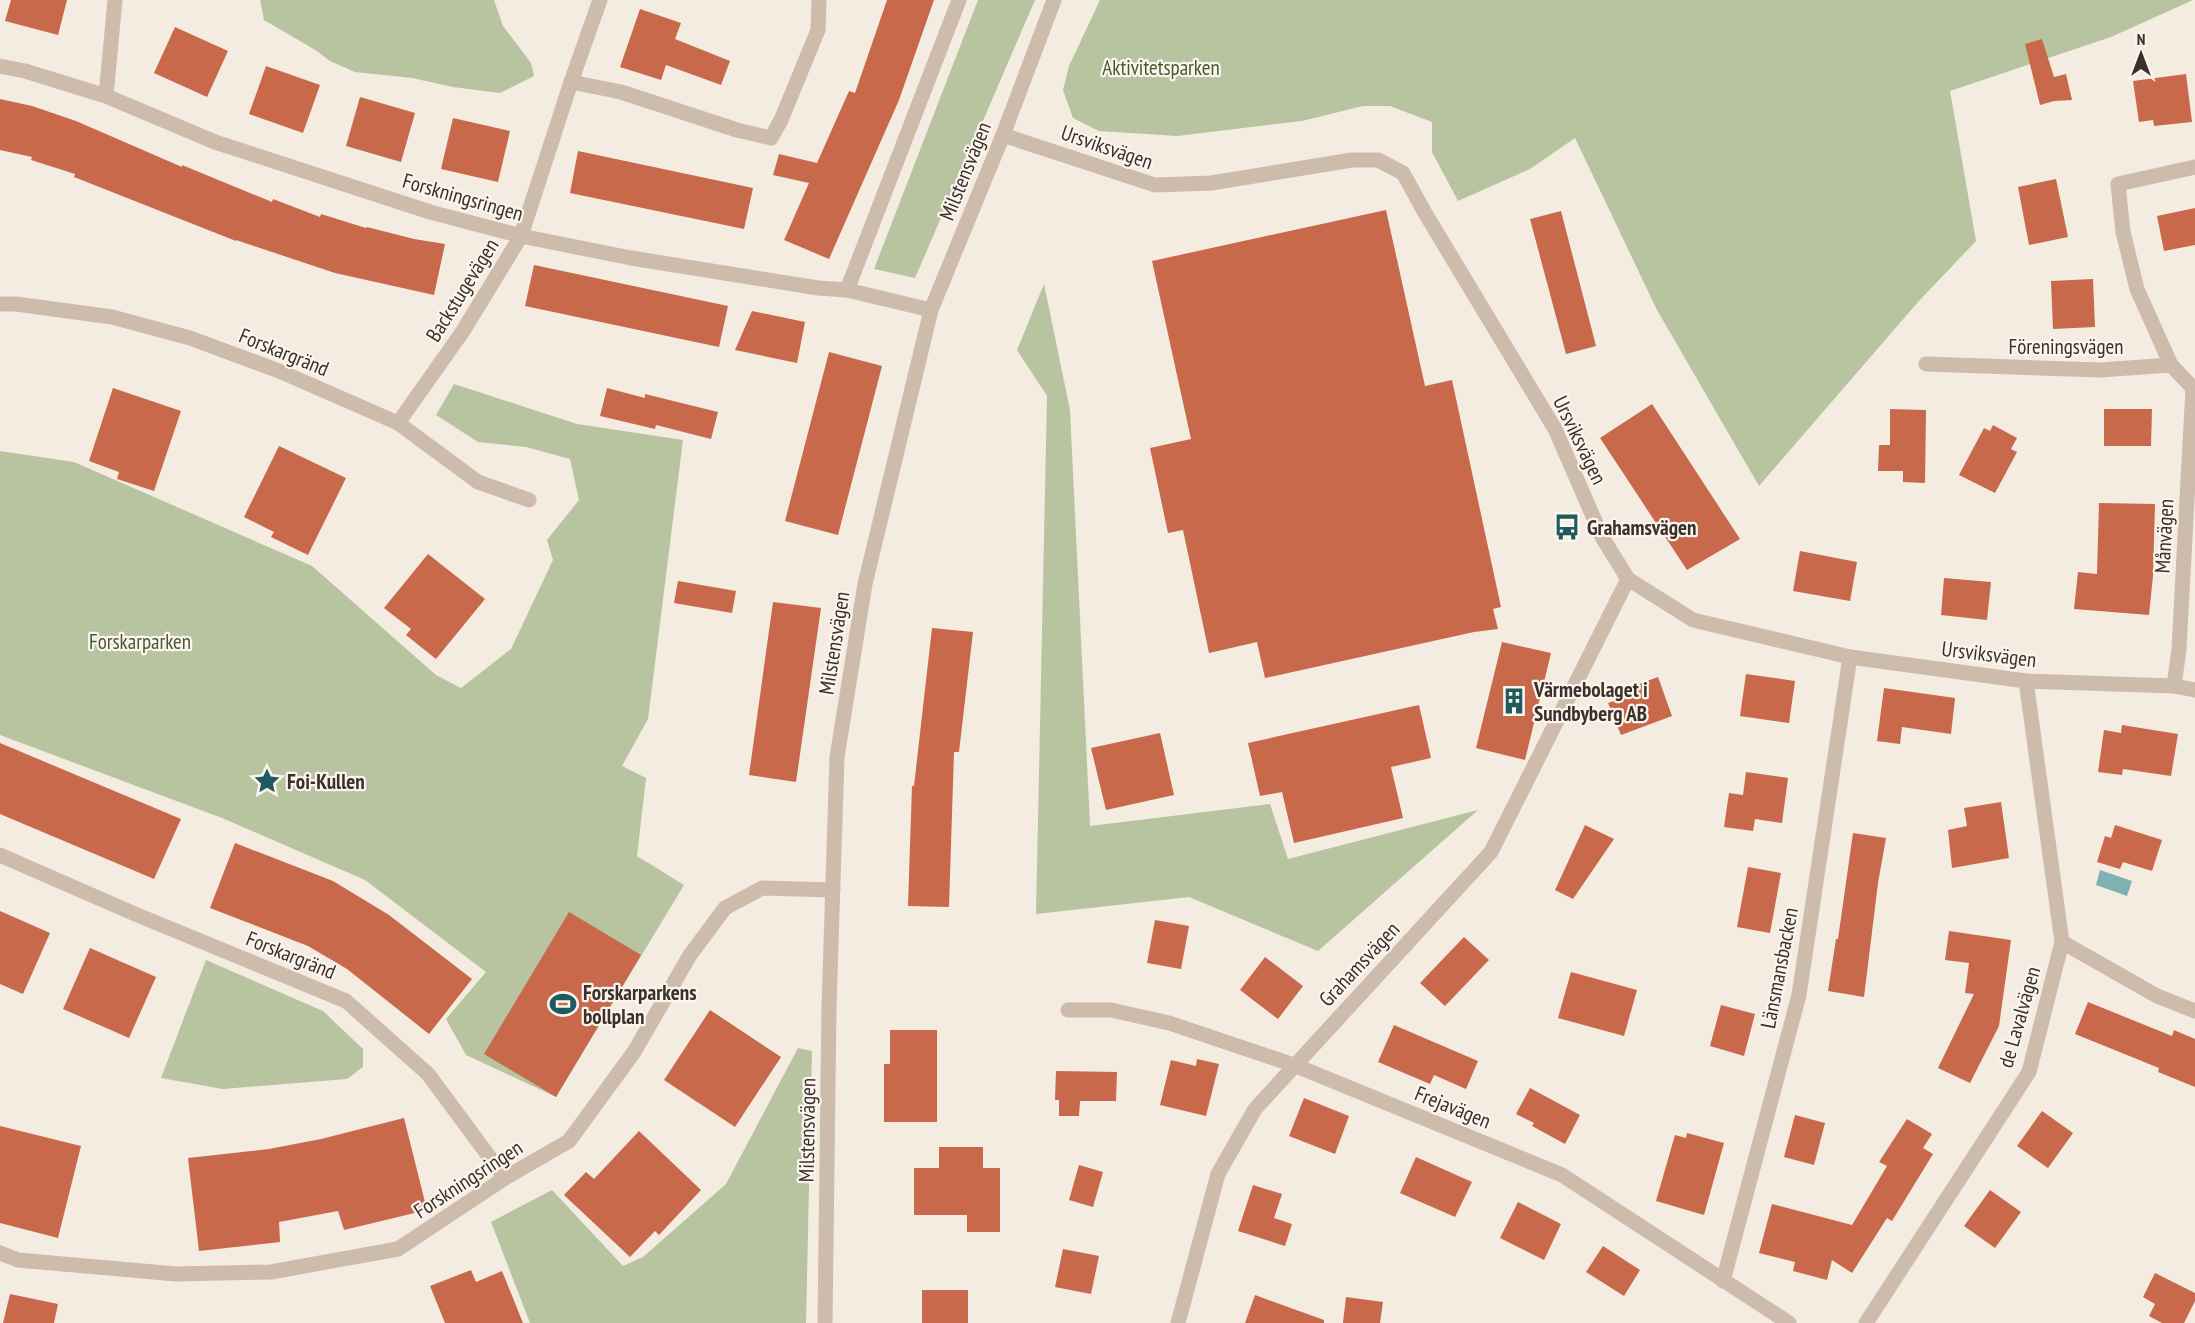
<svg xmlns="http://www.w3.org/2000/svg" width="2195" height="1323" font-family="'PT Sans Narrow',sans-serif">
	<rect width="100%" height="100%" fill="#f4ebe1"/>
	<g fill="#b8c4a0">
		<path d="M260,0h234l9,26 28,37 3,13 -34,17 -47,-6 -41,-9 -57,-6 -25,-11 -13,-10 -53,-31z"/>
		<path d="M978,0h57l-120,278 -41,-9z"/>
		<path d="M1100,0h1093l-82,37 -161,54 26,150 -58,61 -159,184 -102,-176 -82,-172 -45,31 -72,32 -26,-49v-30l-42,-16h-27l-61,15 -125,15 -78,-5 -26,-13 -10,-28 6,-24z"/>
		<path d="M1044,284l26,126 20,416 180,-22 18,55 190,-49 -160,141 -129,-54 -153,17 11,-518 -30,-46z"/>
		<path d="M454,384l123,40 106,16 -35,279 -26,47 24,12 -9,78 47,29 -128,212 -90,-42 -20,-36 40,-47 -121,-92 -143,-62 -222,-83v-284l74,11 238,104 124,109 25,13 50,-39 42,-89 -6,-20 32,-40 -9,-41 -44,-12 -48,-5 -42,-27z"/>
		<path d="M206,960l117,51 40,38v18l-16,12 -124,10 -62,-11z"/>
		<path d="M798,1048l14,3 -6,272h-276l-39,-101 61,-32 71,76 20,-9 83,-73z"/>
	</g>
	<path fill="#7fb0b2" d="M2100,870l32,11 -5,15 -31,-11z"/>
	<g fill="#c8694b">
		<path d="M11,0h56l-9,35 -53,-14z"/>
		<path d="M887,0h47l-35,100 -70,159 -45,-19 25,-57 -36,-8 6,-21 38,9 32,-72 6,2z"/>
		<path d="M640,9l41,14 -6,16 55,22 -9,24 -55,-20 -5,15 -41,-13z"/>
		<path d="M175,27l53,24 -21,46 -53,-24z"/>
		<path d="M2042,39l12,38 12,-3 6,26 -18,1 -14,4 -15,-61z"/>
		<path d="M266,66l54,19 -17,48 -54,-19z"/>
		<path d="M2186,74l6,48 -38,4 -1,-6 -14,2 -6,-41z"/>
		<path d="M360,97l55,16 -14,49 -55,-16z"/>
		<path d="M0,99l32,7 44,15 106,46v-2l90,37 1,-3 47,18 1,-3 45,14 1,-1 47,12 31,5 -11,51 -99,-22 -99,-33v1l-162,-64 1,-3 -44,-14 1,-3 -32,-7z"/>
		<path d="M453,118l57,13 -12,51 -57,-13z"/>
		<path d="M578,151l175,37 -9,41 -174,-36z"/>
		<path d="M2056,179l12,58 -39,8 -11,-58z"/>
		<path d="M2195,208v37l-31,6 -7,-35z"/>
		<path d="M1386,210l39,176 27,-6 49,227 -8,2 5,20 -24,3 -209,46 -8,-36 -48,11 -26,-123 -15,3 -18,-85 41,-9 -39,-178z"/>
		<path d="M1561,211l35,135 -30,8 -36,-135z"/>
		<path d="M534,265l194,41 -9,41 -194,-41z"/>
		<path d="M2093,279l2,48 -42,2 -2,-48z"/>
		<path d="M752,311l53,11 -8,41 -62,-13z"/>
		<path d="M829,352l53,14 -44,169 -53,-14z"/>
		<path d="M113,388l68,23 -27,80 -37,-12 2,-7 -30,-11z"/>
		<path d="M607,388l38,10v-4l73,18 -7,27 -55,-14 -1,4 -55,-13z"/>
		<path d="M1652,404l88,135 -53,31 -87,-132z"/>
		<path d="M1890,409l36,1 -1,73 -22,-1v-11h-25l1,-26h11z"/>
		<path d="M2104,409h48l-1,37h-47z"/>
		<path d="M1993,425l24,13 -6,11 6,3 -22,41 -36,-18 25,-47 6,3z"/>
		<path d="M279,446l67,32 -38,77 -37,-18 3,-5 -30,-15z"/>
		<path d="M2099,503l56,1 -2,72 -4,39 -75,-6 4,-37 19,2z"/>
		<path d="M1800,551l57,11 -7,39 -57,-10z"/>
		<path d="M428,554l57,45 -49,60 -30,-24 5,-6 -27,-21z"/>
		<path d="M1944,578l47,4 -4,38 -46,-5z"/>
		<path d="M678,581l58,10 -4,22 -58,-10z"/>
		<path d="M773,602l48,6 -25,174 -47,-7z"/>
		<path d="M932,628l41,4 -14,120h-5l-5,155 -41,-1 4,-120h2z"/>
		<path d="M1502,642l49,11 -26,107 -49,-12z"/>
		<path d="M1746,674l49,7 -6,42 -49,-7z"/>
		<path d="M1658,677l14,39 -51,19 -13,-32 6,-2 -2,-7z"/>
		<path d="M1884,688l71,10 -4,36 -49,-7 -2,17 -23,-3z"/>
		<path d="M1419,705l12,53 -40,9 12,51 -109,25 -12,-51 -22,4 -12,-53z"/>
		<path d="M2122,725l56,9 -7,42 -48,-7 -1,6 -24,-3 6,-42 17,3z"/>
		<path d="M1160,733l14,62 -68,15 -15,-62z"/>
		<path d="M0,743l181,76 -27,60 -154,-65z"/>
		<path d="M1746,772l42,6 -6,45 -27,-4 -2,12 -29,-4 5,-34 14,2z"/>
		<path d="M2001,802l8,56 -57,10 -4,-38 19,-4 -3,-18z"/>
		<path d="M1585,825l29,14 -41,60 -18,-9z"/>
		<path d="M2115,825l47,15 -10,31 -29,-9 -3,7 -23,-7 8,-26 6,2z"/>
		<path d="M1853,833l33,5 -8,45 -14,114 -36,-6 8,-52h2z"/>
		<path d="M235,843l98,38 56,34 83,64 -43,55 -82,-65 -39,-23 -98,-38z"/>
		<path d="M1748,867l33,6 -11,60 -33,-6z"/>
		<path d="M0,911l50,22 -27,61 -23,-10z"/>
		<path d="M569,912l72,43 -85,142 -72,-43z"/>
		<path d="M1155,920l34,6 -8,43 -34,-6z"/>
		<path d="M1949,931l62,9 -12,86 -29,57 -32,-15 36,-74 -9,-1 4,-30 -24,-3z"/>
		<path d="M1464,937l25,23 -44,46 -25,-23z"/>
		<path d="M90,948l66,29 -27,61 -66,-29z"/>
		<path d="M1265,957l38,29 -25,33 -38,-29z"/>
		<path d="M1571,972l66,18 -13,46 -66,-18z"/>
		<path d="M2088,1002l84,34 2,-6 21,9v48l-37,-15 1,-4 -84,-34z"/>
		<path d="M1721,1005l34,9 -11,42 -34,-10z"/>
		<path d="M710,1010l71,47 -46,70 -71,-47z"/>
		<path d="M1394,1025l84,36 -12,28 -32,-14 -4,9 -52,-22z"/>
		<path d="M890,1030h47v92h-53v-58h6z"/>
		<path d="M1197,1059l22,5 -13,52 -46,-11 11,-45 25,6z"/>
		<path d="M1056,1071l61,1 -1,29h-36l-1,15h-20v-16h-4z"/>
		<path d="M1530,1088l50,27 -15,29 -33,-18 2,-3 -18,-9z"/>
		<path d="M1304,1098l45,18 -14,38 -46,-18z"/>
		<path d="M2042,1111l31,22 -25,35 -31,-22z"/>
		<path d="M1795,1115l30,8 -11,42 -30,-8z"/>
		<path d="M404,1118l23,92 -83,20 -6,-19 -59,11 1,20 -81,9 -11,-93 81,-9 52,-10z"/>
		<path d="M1907,1119l25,15 -9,14 10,6 -41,67 -5,-3 -35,55 -20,-13 -5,20 -34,-9 2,-9 -36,-9 13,-49 80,21 35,-59 -8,-4z"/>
		<path d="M0,1126l81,20 -23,92 -58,-15z"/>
		<path d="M639,1131l62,59 -42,45 -4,-4 -25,26 -66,-62 22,-23 8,7z"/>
		<path d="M1687,1133l37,10 -20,72 -48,-14 19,-66 11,3z"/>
		<path d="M939,1147h44v21h17v64h-33v-17h-53v-47h25z"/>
		<path d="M1416,1157l56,25 -17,35 -55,-24z"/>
		<path d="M1079,1165l24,7 -10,35 -24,-7z"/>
		<path d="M1253,1185l29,9 -8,24 18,6 -7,22 -47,-15z"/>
		<path d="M1990,1190l31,22 -26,36 -31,-22z"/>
		<path d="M1518,1202l43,22 -17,36 -44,-22z"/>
		<path d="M1603,1246l37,24 -16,26 -38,-24z"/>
		<path d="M1063,1249l36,7 -8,38 -36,-7z"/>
		<path d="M471,1270l5,12 26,-11 21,52h-78l-15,-37z"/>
		<path d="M2155,1273l40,20v8l-11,22h-22l-13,-7 6,-12 -12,-7z"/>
		<rect x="922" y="1290" width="46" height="33"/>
		<path d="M10,1294l48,10 -4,19h-51z"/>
		<path d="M1255,1295l69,25v3h-79z"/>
		<path d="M1346,1297l37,5 -3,21h-37z"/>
	</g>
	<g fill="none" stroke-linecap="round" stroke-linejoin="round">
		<g stroke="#cdbbac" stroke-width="15">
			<path d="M0,66l25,5 81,25 109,46 215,70 91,24 110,22 187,30 29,2 84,20"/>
			<path d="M571,82l50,10 116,38 34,8 10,-18 37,-90 1,-30"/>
			<path d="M106,96l9,-96"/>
			<path d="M1003,135l152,50 56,-2 141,-23h26l25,13 22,40 130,216 47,108 26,42 65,41 157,37 176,24 148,5 21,4"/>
			<path d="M847,290l112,-290"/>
			<path d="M0,304h16l96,13 78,21 89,33 119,52 80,59 51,18"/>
			<path d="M1926,364l174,6 71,-5 22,23 2,1"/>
			<path d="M2171,365l-34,-76 -14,-57 -5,-48 77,-17"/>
			<path d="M398,423l65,-92 58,-95 50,-154 29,-82"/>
			<path d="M2174,686l5,-37 14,-261"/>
			<path d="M0,855l135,59 211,87 82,73 77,104"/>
			<path d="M2062,942l95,54 38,15"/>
			<path d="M1068,1010h43l58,13 125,42 268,110 227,148"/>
			<path d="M0,1253l18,7 158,14 95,-2 127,-23 107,-71 64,-37 65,-89 56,-97 35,-47 37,-20 71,2"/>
			<path d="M1723,1281l76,-286 51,-338"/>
			<path d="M825,1323l4,-316 8,-250 28,-173 66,-274 72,-175 51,-135"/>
			<path d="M1178,1323l40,-149 37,-65 236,-257 137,-273"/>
			<path d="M1866,1323l163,-251 33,-130 -36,-261"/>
		</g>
	</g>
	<defs>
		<g id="bus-bare" transform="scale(2.07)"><path d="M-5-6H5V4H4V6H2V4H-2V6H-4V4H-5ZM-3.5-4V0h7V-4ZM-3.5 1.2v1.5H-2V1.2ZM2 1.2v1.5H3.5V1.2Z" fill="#1f5a5e" stroke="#fbf5ee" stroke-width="2.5" paint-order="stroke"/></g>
		<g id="building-bare" transform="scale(2.07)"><path d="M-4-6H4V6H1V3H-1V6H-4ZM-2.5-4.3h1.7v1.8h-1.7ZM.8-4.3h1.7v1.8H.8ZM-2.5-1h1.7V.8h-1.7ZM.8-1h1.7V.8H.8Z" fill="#1f5a5e" stroke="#fbf5ee" stroke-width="2.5" paint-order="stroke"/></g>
		<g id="sight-bare" transform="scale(2.07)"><path d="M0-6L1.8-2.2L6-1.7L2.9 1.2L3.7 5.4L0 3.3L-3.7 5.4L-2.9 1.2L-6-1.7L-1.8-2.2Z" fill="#1f5a5e" stroke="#fbf5ee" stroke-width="2.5" paint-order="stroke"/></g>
		<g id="stadium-bare" transform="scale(2.07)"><path d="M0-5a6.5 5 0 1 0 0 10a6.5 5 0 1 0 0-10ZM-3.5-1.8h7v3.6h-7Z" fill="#1f5a5e" stroke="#fbf5ee" stroke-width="2.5" paint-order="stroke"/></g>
	</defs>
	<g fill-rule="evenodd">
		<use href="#bus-bare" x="1567" y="527"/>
		<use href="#building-bare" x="1514" y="701"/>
		<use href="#sight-bare" x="267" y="781"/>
		<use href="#stadium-bare" x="563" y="1004"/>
	</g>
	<g text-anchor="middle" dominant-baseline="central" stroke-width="4.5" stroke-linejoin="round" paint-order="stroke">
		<g font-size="21" fill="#4a5a2e" stroke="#fbf5ee">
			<text x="1161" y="67">Aktivitetsparken</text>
			<text x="140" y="641">Forskarparken</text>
		</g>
		<g font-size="21" fill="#3b302b" stroke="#fbf5ee">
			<text transform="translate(1107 147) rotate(19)">Ursviksvägen</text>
			<text transform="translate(965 171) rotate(-68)">Milstensvägen</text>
			<text transform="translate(463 197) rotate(16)">Forskningsringen</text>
			<text transform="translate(462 290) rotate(-58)">Backstugevägen</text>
			<text x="2066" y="346">Föreningsvägen</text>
			<text transform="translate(284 352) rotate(22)">Forskargränd</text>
			<text transform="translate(1580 440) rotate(64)">Ursviksvägen</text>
			<text transform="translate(2164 536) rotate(-87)">Månvägen</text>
			<text transform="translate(834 643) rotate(-81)">Milstensvägen</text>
			<text transform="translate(1989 654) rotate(7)">Ursviksvägen</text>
			<text transform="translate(291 955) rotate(22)">Forskargränd</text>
			<text transform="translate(1359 964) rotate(-47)">Grahamsvägen</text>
			<text transform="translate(1779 968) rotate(-79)">Länsmansbacken</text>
			<text transform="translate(2019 1017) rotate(-74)">de Lavalvägen</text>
			<text transform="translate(1453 1107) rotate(22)">Frejavägen</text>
			<text transform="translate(807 1130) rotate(-89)">Milstensvägen</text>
			<text transform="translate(468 1179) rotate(-33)">Forskningsringen</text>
		</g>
		<g font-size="21" font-weight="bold" fill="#3b302b" stroke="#fbf5ee" text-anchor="start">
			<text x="1587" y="527">Grahamsvägen</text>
			<text x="1534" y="689">Värmebolaget i<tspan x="1534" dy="24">Sundbyberg AB</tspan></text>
			<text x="287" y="781">Foi-Kullen</text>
			<text x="583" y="992">Forskarparkens<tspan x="583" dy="24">bollplan</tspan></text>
		</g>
	</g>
	<g transform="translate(2141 54)" stroke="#fbf5ee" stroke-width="4.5" paint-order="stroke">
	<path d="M0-4.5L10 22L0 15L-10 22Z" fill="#3b302b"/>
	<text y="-9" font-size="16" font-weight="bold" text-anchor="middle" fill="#3b302b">N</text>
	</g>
</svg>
